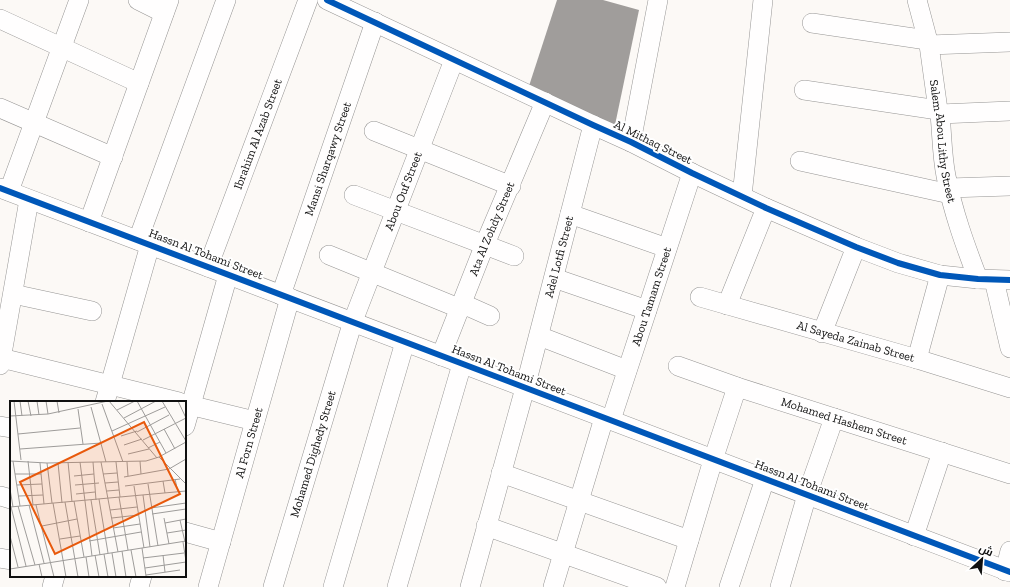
<svg xmlns="http://www.w3.org/2000/svg" width="1010" height="587" font-family="'Zilla Slab',Cairo,serif">
	<rect width="100%" height="100%" fill="#fcf9f6"/>
	<path fill="#a09d9b" d="M557,0h46l36,10 -24,115 -87,-36z"/>
	<g fill="none" stroke-linecap="round" stroke-linejoin="round">
		<g stroke="#969594" stroke-width="20">
			<g id="street">
				<path d="M138,0l26,13"/>
				<path d="M327,0l266,125 38,17 61,31 74,35 90,39 42,16 42,12 38,4 32,1"/>
				<path id="s1" d="M917,0l12,45 9,65 2,4c2,21 2,42 6,62 7,36 19,69 32,103"/>
				<path d="M0,19l139,64"/>
				<path d="M812,23l115,17"/>
				<path d="M929,45l81,-3"/>
				<path d="M804,90l134,20"/>
				<path d="M0,108l113,49"/>
				<path d="M940,114l70,-3"/>
				<path d="M374,131l137,55"/>
				<path d="M631,142l27,-142"/>
				<path d="M800,161l150,33"/>
				<path d="M0,188l1010,384"/>
				<path d="M949,188l61,-2"/>
				<path d="M9,191l70,-191"/>
				<path d="M354,195l160,61"/>
				<path d="M742,196l21,-196"/>
				<path d="M570,214l97,34"/>
				<path d="M89,222l80,-222"/>
				<path d="M138,240l88,-240"/>
				<path d="M329,255l132,54"/>
				<path id="s2" d="M208,267l100,-267"/>
				<path d="M554,278l93,32"/>
				<path d="M994,280l16,68"/>
				<path d="M13,294l79,17"/>
				<path id="s3" d="M281,295l94,-273"/>
				<path id="s4" d="M700,297l217,62 93,29"/>
				<path d="M463,304l27,12"/>
				<path d="M727,305l39,-97"/>
				<path d="M822,333l34,-86"/>
				<path d="M539,336l88,34"/>
				<path id="s5" d="M441,356l44,-112 60,-142"/>
				<path d="M1,358l178,44"/>
				<path d="M917,359l23,-84"/>
				<path d="M0,365l29,-165"/>
				<path id="s6" d="M678,366l59,21 273,87"/>
				<path d="M105,402l45,-157"/>
				<path d="M185,404l70,17"/>
				<path id="s7" d="M611,420l81,-247"/>
				<path d="M0,426l11,2"/>
				<path d="M185,426l43,-151"/>
				<path d="M501,473l188,67"/>
				<path d="M0,496l11,3"/>
				<path d="M486,526l171,61"/>
				<path d="M185,532l36,10"/>
				<path d="M914,536l28,-84"/>
				<path d="M0,558l11,2"/>
				<path d="M1005,571l5,-20"/>
				<path d="M52,587l3,-11"/>
				<path d="M139,587l3,-11"/>
				<path id="s8" d="M208,587l82,-289"/>
				<path id="s9" d="M273,587l80,-266 101,-261"/>
				<path d="M333,587l72,-245"/>
				<path d="M397,587l65,-223"/>
				<path id="s10" d="M470,587l55,-199 68,-263"/>
				<path d="M553,587l51,-169"/>
				<path d="M675,587l38,-127 24,-73"/>
				<path d="M729,587l36,-108"/>
				<path d="M780,587l27,-92 27,-77"/>
			</g>
		</g>
		<use href="#street" stroke="#fffefe" stroke-width="19"/>
		<g stroke="#fff" stroke-width="8">
			<g id="cycleway">
				<path d="M327,0l266,125 38,17 61,31 74,35 90,39 42,16 42,12 38,4 32,1"/>
				<path d="M0,188l1010,384"/>
			</g>
		</g>
		<use href="#cycleway" stroke="#0057b8" stroke-width="6"/>
	</g>
	<g text-anchor="middle" dominant-baseline="central" stroke-width="4" stroke-linejoin="round" paint-order="stroke">
		<g font-size="12" fill="#101010" stroke="#fff">
			<text stroke="none"><textPath href="#s2" startOffset="142">Ibrahim Al Azab Street</textPath></text>
			<text stroke="none"><textPath href="#s1" startOffset="144">Salem Abou Lithy Street</textPath></text>
			<text transform="translate(653 142) rotate(26)">Al Mithaq Street</text>
			<text stroke="none"><textPath href="#s3" startOffset="144">Mansi Sharqawy Street</textPath></text>
			<text stroke="none"><textPath href="#s9" startOffset="417">Abou Ouf Street</textPath></text>
			<text stroke="none"><textPath href="#s5" startOffset="137">Ata Al Zohdy Street</textPath></text>
			<text transform="translate(206 254) rotate(21)">Hassn Al Tohami Street</text>
			<text stroke="none"><textPath href="#s10" startOffset="342">Adel Lotfi Street</textPath></text>
			<text stroke="none"><textPath href="#s7" startOffset="130">Abou Tamam Street</textPath></text>
			<text stroke="none"><textPath href="#s4" startOffset="162">Al Sayeda Zainab Street</textPath></text>
			<text transform="translate(509 370) rotate(21)">Hassn Al Tohami Street</text>
			<text stroke="none"><textPath href="#s6" startOffset="175">Mohamed Hashem Street</textPath></text>
			<text stroke="none"><textPath href="#s8" startOffset="150">Al Forn Street</textPath></text>
			<text stroke="none"><textPath href="#s9" startOffset="139">Mohamed Dighedy Street</textPath></text>
			<text transform="translate(812 485) rotate(21)">Hassn Al Tohami Street</text>
		</g>
	</g>
	<g transform="translate(10 401)">
		<rect width="176" height="176" fill="#fcf9f6"/>
		<path fill="none" stroke="#9e9c9a" stroke-width="1" d="M4,0l7,59M10,0l2,15M18,0l3,15M27,0l2,14M36,0l2,13M47,0l2,12M99,0l48,57M127,0l29,52M152,0l24,40M168,0l8,17M92,3l21,58M81,6l15,55M68,8l5,35M107,9l18,-9M0,15l38,-2 60,-13M114,17l32,-17M154,28l11,20M102,30l53,-24M127,31l32,-17M8,33l62,-6M111,35l16,-5M133,39l43,-22M114,44l18,-6M138,47l12,-6M10,48l81,-6M118,53l21,-5M149,56l27,27M0,60l37,2 99,-2 13,-4 27,-15M3,60l7,45M18,60l5,44M130,60l1,13M58,61l4,40M70,61l12,94M83,61l3,38M91,61l17,90M106,61l4,35M117,61l1,14M30,62l4,41M37,62l5,40M48,62l4,40M5,73h26M93,73l14,-1M64,75l20,-2M114,76l45,-8 17,-10M165,78l3,13M153,80l2,12M95,82l13,-1M138,83l10,62M7,84l25,-1M65,84l24,-2M115,85l55,-7M124,85l10,62M0,88l3,18M97,90l12,-1M66,93l19,-2M133,94l7,52M9,95l24,-1M109,96l9,53M89,98l9,54M81,99l9,55M64,100l10,56M55,101l13,75M43,102l13,74M19,104l15,58M26,104l18,72M8,105l17,59M0,106l176,-16M1,106l15,59M141,107l35,-5M100,109l27,-3M142,113l34,-5M102,117l26,-3M154,117l5,26M170,119l5,22M155,122l21,-4M32,125l35,-7M103,127l27,-4M157,132l19,-3M0,135l8,31M50,138l20,-3M79,140l52,-9M173,141l3,19M132,147l4,28M121,149l5,27M112,150l4,26M102,152l4,24M94,153l4,23M85,154l4,22M153,154l2,17M76,156l3,20M133,157l41,-5M29,163l3,13M135,167l41,-6M0,168l176,-28M136,174l34,-5"/>
		<path fill="#e8590c" fill-opacity="0.15" stroke="#e8590c" stroke-width="2" d="M134,21l36,72 -125,60 -35,-72z"/>
		<rect width="176" height="176" fill="none" stroke="#101010" stroke-width="2"/>
	</g>
	<g transform="translate(982 559) rotate(26)" stroke="#ffffff" stroke-width="3" paint-order="stroke">
	<path d="M0-3L7 15L0 10L-7 15Z" fill="#101010"/>
	<text y="-6" font-size="11" font-weight="bold" text-anchor="middle" fill="#101010">ش</text>
	</g>
</svg>
